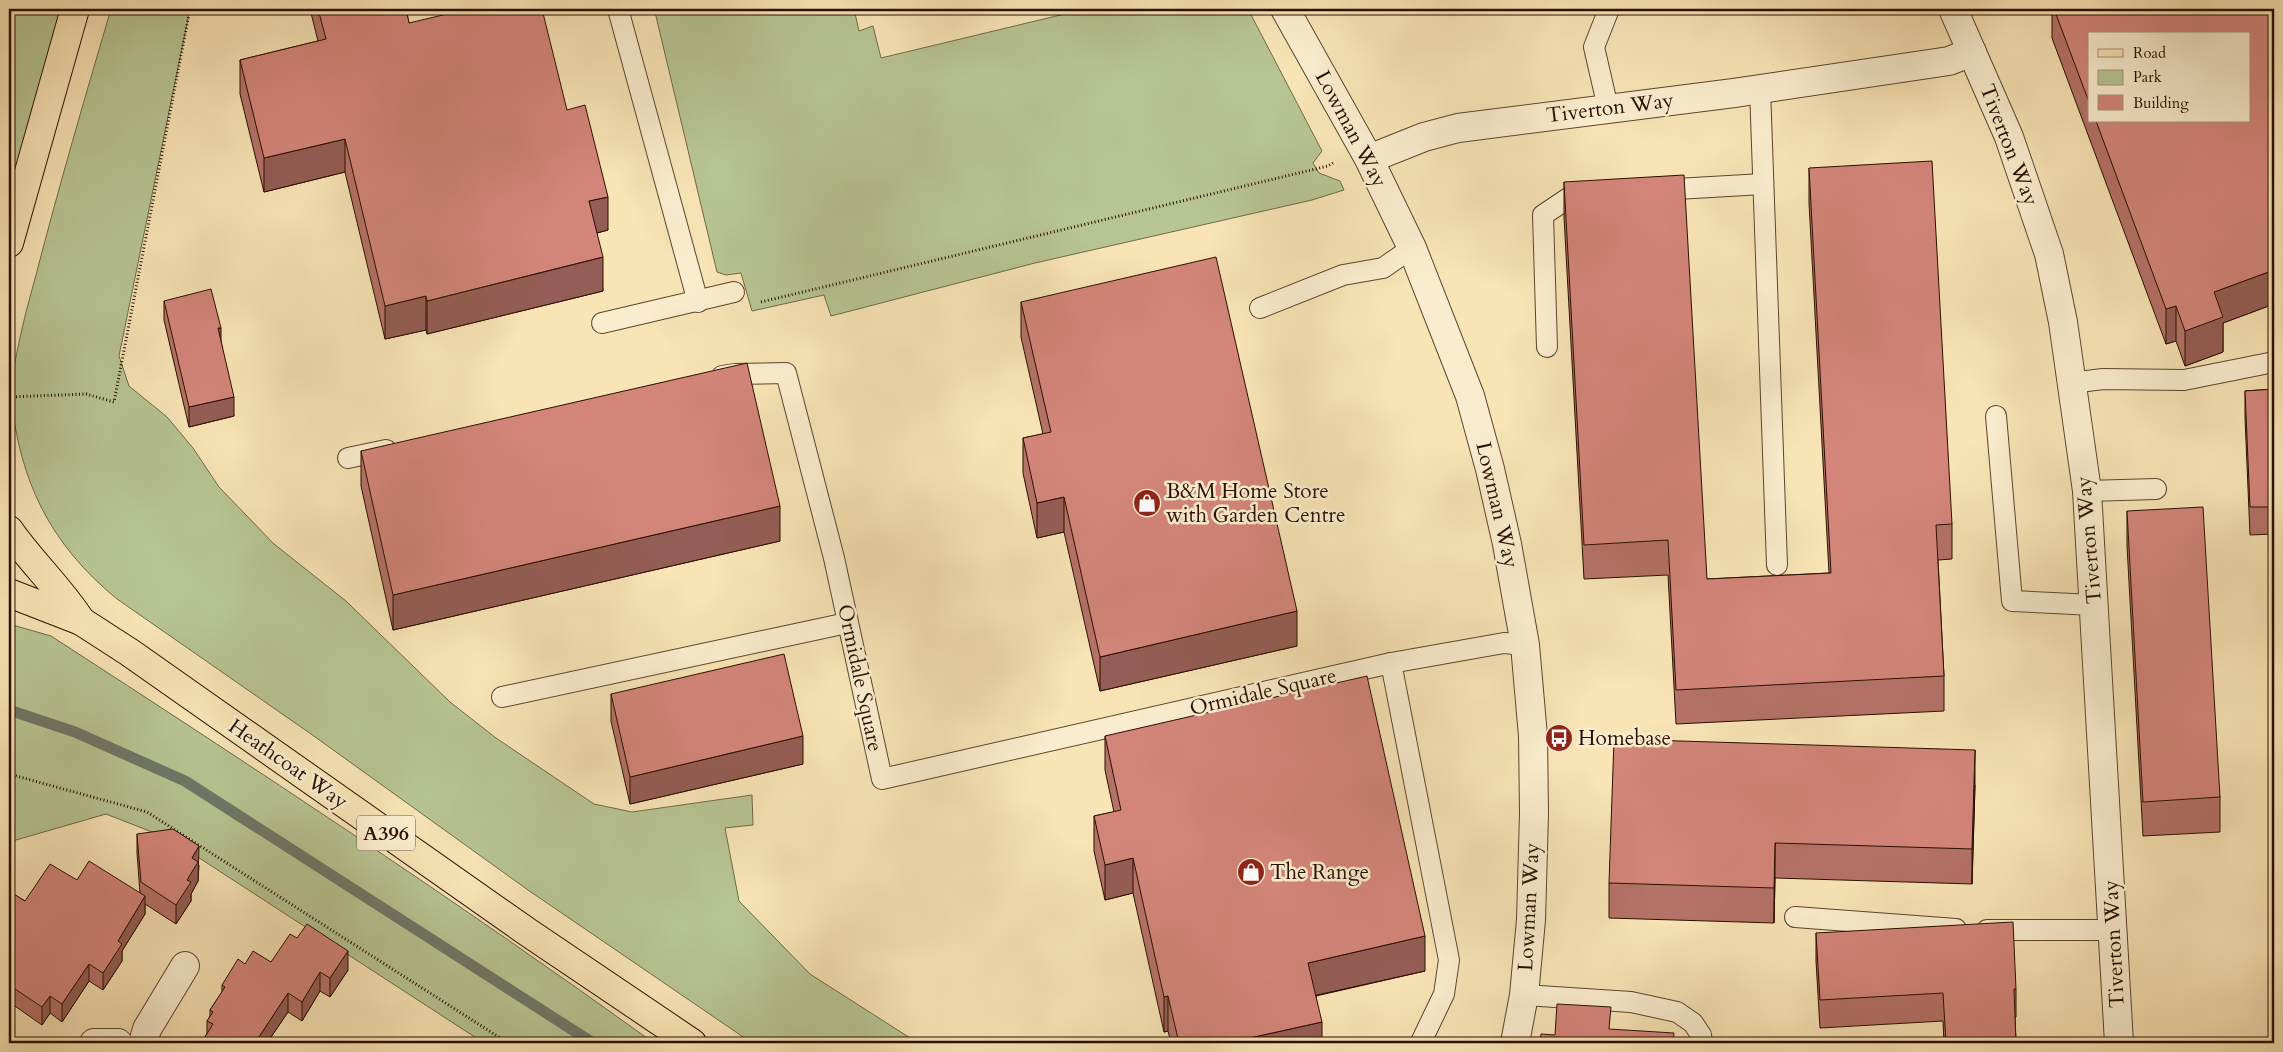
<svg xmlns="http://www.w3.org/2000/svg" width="2283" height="1052" font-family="Cardo,serif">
	<rect width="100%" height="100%" fill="#f8e4b5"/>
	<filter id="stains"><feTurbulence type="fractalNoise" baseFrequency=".004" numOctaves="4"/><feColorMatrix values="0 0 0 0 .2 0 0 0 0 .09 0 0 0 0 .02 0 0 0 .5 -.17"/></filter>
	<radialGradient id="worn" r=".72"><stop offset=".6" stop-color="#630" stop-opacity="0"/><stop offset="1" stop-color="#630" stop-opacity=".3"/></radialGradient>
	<g fill="#b7c592" stroke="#716a49">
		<path d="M9,9h53l-53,187z"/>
		<path d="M111,9h79l-71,347 10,30 38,31 26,31 26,39 55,57 72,57 104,101 46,36 98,66 38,8 120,-17 1,30 -28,3 14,73 71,73 108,69h-166l-224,-153 -217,-156 -194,-135c-67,-55 -97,-117 -106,-202 -1,-15 3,-30 6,-45 5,-26 12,-52 19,-77 23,-89 49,-178 75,-266z"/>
		<path d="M656,9h198l5,22 14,-5 8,32 192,-46v-3h175l74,142 -9,12 6,10 21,8 4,9 -32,10 -277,63 -204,53 -7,-21 -72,16 -11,-38 -15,2 -9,-3 -62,-260z"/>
		<path d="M9,624l42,12c204,132 406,265 603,407h-170l-314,-204 -64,-25 -97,28z"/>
	</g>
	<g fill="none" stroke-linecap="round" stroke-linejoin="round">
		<path stroke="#6f7868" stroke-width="11" d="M9,710l66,22 110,49 408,262"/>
		<g stroke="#5e442d" stroke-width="22">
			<g id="lane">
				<path d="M618,9l80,293"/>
				<path d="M1760,89l17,476"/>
				<path d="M1608,108l-14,-61 15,-38"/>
				<path d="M1659,190l104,-6"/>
				<path d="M1260,308l83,-33 40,-7 29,-20"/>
				<path d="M602,323l132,-31"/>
				<path d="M1547,347l-4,-132 30,-20 17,-1"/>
				<path d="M722,376l13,-2 51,-1 48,185 48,221 509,-116 113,-20 21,2"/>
				<path d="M2071,383l32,-4 81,1 90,-18"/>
				<path d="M1996,416l16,185 82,4"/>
				<path d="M348,458l38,-8"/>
				<path d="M2087,491l69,-2"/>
				<path d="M1391,663l58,297 -5,34 -23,48"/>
				<path d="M502,697l345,-74"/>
				<path d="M1795,917l161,12"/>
				<path d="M1987,930h126"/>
				<path d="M1524,995l107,7 46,10 16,11 8,12 1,8"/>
			</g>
		</g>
		<g stroke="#5e442d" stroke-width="30">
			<g id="street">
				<path d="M1285,9l84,150 43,89 58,148 20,73 17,75 18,101 8,91 1,77 -3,107 -7,75 -9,48"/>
				<path d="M1953,9l56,128 40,117 14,68 24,169 32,552"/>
				<path d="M1369,159l55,-22 34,-9 276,-35 215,-32 23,-9"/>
				<path d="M94,1043h24"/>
				<path d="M143,1043l4,-14 38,-63"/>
			</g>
		</g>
		<g stroke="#2b0e00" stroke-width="30">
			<g id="primary">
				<path d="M9,530c22,32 51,58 72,91"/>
				<path d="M9,593l72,28 48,31 397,279 166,112"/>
			</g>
		</g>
		<g stroke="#2b0e00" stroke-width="30">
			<path id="highway" d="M9,243l66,-234"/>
		</g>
		<g stroke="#2b0e00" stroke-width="3" stroke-dasharray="1 2.5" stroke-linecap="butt">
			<path d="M761,302l567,-136 5,-3"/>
			<path d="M9,397l77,-3 28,8 76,-393"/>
			<path d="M9,774l138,38 361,231"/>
		</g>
		<use href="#lane" stroke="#faedcf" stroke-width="20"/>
		<use href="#street" stroke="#faedcf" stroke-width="28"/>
		<use href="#primary" stroke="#f8e4b5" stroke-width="28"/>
		<use href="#highway" stroke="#f8e4b5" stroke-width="28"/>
	</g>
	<g fill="#b57269" stroke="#2b0e00" fill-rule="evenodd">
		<path d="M310,9h96l3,14 158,87 41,120 -11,3 6,58 -176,43 -1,-4 -41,9 -40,-167 -81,20 -24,-98v-34l78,-19z"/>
		<path d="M2052,9h222v295l-51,19v29l-38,14 -9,-25 -10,3 -114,-306zM2089,34l160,87h-160z"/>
		<path d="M1809,168l143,356v35l-14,1 6,116v35l-268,13 -8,-149 -84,4 -20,-362v-35l143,397 122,-6 -20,-370z"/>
		<path d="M164,301l57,40 13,75 -45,11 -25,-107z"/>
		<path d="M1021,302l276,344 -197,45 -36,-159 -27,6 -14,-65v-35l20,-4 -22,-97z"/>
		<path d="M2274,389v145l-24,1 -5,-117v-27z"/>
		<path d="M361,451l419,90 -387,89 -32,-144z"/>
		<path d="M2127,511l93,286v35l-77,4 -16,-290z"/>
		<path d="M611,694l192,70 -173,40 -19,-83z"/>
		<path d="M1105,736l320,235 -109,25 6,47h-151l-3,-12 -4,1 -31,-139 -28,7 -11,-49v-35l20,-4 -9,-42z"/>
		<path d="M1975,785l-3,99 -197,-6 -1,45 -165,-5v-35z"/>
		<path d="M137,834l62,31 -1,16 -7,13v7l-15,23 -31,-20v10l-23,37v10l-19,29 -14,-9 -27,41 -12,-9 -8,12 -33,-23v-111l16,10 52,-21 63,13 -3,-40z"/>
		<path d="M1816,933l200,56v28h-1l1,26h-72l-1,-22 -123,7 -4,-67z"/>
		<path d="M245,964l103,6 -18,27 -10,-6 -18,30 -14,-9 -21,31h-62v-6l2,-4v-12l3,-5v-6l12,-18v-7z"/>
	</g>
	<g fill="#945d55" stroke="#2b0e00">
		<path d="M345,139v33l-81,20v-34z"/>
		<path d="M608,197v33l-19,5v-34z"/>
		<path d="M603,257v34l-176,43v-33z"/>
		<path d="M2274,270v34l-51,19v29l-38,14v-35l29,-39z"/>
		<path d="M426,296v34l-41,9v-33z"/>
		<path d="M2176,306v35l-10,3v-35z"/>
		<path d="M218,328h3v19z"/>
		<path d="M234,397v19l-45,11v-20z"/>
		<path d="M1064,497v35l-27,6v-35z"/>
		<path d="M780,506v35l-387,89v-35z"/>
		<path d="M1297,611v35l-197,45v-34z"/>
		<path d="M803,736v28l-173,40v-27z"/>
		<path d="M1975,750v35l-3,99v-35z"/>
		<path d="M1775,843v35l-1,45v-35z"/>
		<path d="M199,846l-1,35 -7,13v7l-15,23v-19l11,-25 5,-22z"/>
		<path d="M1133,858v35l-28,7v-35z"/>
		<path d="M145,896v18l-23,37v10l-19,29v-17l15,-32z"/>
		<path d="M1425,936v35l-117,26v-34z"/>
		<path d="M348,951v19l-18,27v-19z"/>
		<path d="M89,964v17l-27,41v-18z"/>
		<path d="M320,972v19l-18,30v-19z"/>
		<path d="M288,993v19l-21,31h-12z"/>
		<path d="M50,996v17l-8,12v-18z"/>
		<path d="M1168,996v35l-4,1v-35z"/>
		<path d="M1322,1022v21h-95z"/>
	</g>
	<g fill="#d3857a" stroke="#2b0e00">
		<path d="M318,9h88l3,14 59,-14h74l25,101 18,-5 23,92 -19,4 14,56 -176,44 -1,-5 -41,10 -40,-167 -81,19 -24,-98 86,-21z"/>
		<path d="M2054,9h220v261l-60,22 9,25 -38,14 -9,-25 -10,3 -70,-188h153v-87h-160v68z"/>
		<path d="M1932,161l20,363 -16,1 8,151 -268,14 -8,-150 -84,5 -20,-363 120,-7 23,404 124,-6 -22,-405z"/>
		<path d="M1216,257l81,354 -197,46 -36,-160 -27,6 -14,-65 28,-6 -30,-130z"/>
		<path d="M211,289l10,39h-3l16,69 -45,10 -25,-106z"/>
		<path d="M747,363l33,143 -387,89 -32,-144z"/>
		<path d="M2274,389v118h-24l-5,-116z"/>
		<path d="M2203,507l17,290 -77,5 -16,-291z"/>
		<path d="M784,654l19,82 -173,41 -19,-83z"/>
		<path d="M1367,676l58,260 -117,27 14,59 -95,21h-48l-11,-47 -4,1 -31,-139 -28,7 -11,-49 27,-6 -16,-74z"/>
		<path d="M1614,739l361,11 -3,99 -197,-6 -1,45 -165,-5z"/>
		<path d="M173,829l26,17 -7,12 6,4 -11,18 4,2 -15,23 -35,-23 -4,-48z"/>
		<path d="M89,861l56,35 -27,45 4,3 -19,29 -14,-9 -27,40 -12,-8 -8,11 -33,-22v-94l16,10 25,-37 27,16z"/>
		<path d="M2013,922l3,67h-2l2,54h-70l-3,-50 -123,7 -4,-67z"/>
		<path d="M307,924l41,27 -18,27 -10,-6 -18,30 -14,-9 -33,50h-40l-10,-6 8,-13 -6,-3 6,-9 -3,-2 15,-23 -3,-2 16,-26 7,5 8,-13 18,11 19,-28 7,4z"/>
		<path d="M1557,1004l54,3 -2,22 65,4 -1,10h-133l1,-9 14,1z"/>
		<path d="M324,1038l7,5h-10z"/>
	</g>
	<defs>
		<g id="shop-disc" transform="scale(1.4375)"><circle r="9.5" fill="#8f2418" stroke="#faedcf"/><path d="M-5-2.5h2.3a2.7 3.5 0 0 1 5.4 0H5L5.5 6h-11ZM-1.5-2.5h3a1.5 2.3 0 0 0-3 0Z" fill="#fff"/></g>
		<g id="bus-disc" transform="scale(1.4375)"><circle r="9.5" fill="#8f2418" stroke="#faedcf"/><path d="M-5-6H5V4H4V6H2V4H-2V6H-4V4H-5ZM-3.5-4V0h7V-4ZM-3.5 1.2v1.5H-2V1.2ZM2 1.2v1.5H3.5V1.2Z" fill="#fff"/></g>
	</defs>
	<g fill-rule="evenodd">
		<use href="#shop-disc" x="1147" y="503"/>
		<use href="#bus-disc" x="1559" y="738"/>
		<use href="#shop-disc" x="1251" y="872"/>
	</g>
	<g text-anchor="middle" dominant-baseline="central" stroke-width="5" stroke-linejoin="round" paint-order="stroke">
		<rect fill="#faedcf" stroke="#69513e" stroke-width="1" x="357" y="815.5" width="58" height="35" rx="4"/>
		<g font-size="20" font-weight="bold" fill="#2b0e00">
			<text x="386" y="833">A396</text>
		</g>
		<g font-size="21" fill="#2b0e00" stroke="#faedcf">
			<text transform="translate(1610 108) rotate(-7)">Tiverton Way</text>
			<text transform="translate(1351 129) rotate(62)">Lowman Way</text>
			<text transform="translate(2009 145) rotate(69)">Tiverton Way</text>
			<text transform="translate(1497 505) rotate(77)">Lowman Way</text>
			<text transform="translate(2089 540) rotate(-95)">Tiverton Way</text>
			<text transform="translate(860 678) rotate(78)">Ormidale Square</text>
			<text transform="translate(1263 692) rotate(-13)">Ormidale Square</text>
			<text transform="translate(288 764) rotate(35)">Heathcoat Way</text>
			<text transform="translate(1529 907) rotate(-87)">Lowman Way</text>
			<text transform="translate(2114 944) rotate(-93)">Tiverton Way</text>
		</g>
		<g font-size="21" fill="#2b0e00" stroke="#faedcf" text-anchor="start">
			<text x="1166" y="491">B&amp;M Home Store<tspan x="1166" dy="24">with Garden Centre</tspan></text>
			<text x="1578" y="738">Homebase</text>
			<text x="1270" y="872">The Range</text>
		</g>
	</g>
	<rect width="2283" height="1052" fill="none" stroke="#f8e4b5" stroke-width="30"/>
	<rect x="10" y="10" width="2263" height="1032" fill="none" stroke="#2b0e00" stroke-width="2.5"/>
	<rect x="15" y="15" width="2253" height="1022" fill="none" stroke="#2b0e00"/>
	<rect x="2088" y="32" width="162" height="90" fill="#faedcf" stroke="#a7947c"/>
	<rect x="2098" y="49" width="25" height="8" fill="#f8e4b5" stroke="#a7947c"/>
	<text x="2133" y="58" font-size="15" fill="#2b0e00">Road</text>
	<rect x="2098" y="70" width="25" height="15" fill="#b7c592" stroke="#a7947c"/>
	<text x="2133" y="82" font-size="15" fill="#2b0e00">Park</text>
	<rect x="2098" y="95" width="25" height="15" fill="#d3857a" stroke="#a7947c"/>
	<text x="2133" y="108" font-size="15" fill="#2b0e00">Building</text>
	<rect width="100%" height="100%" filter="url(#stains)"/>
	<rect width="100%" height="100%" fill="url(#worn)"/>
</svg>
